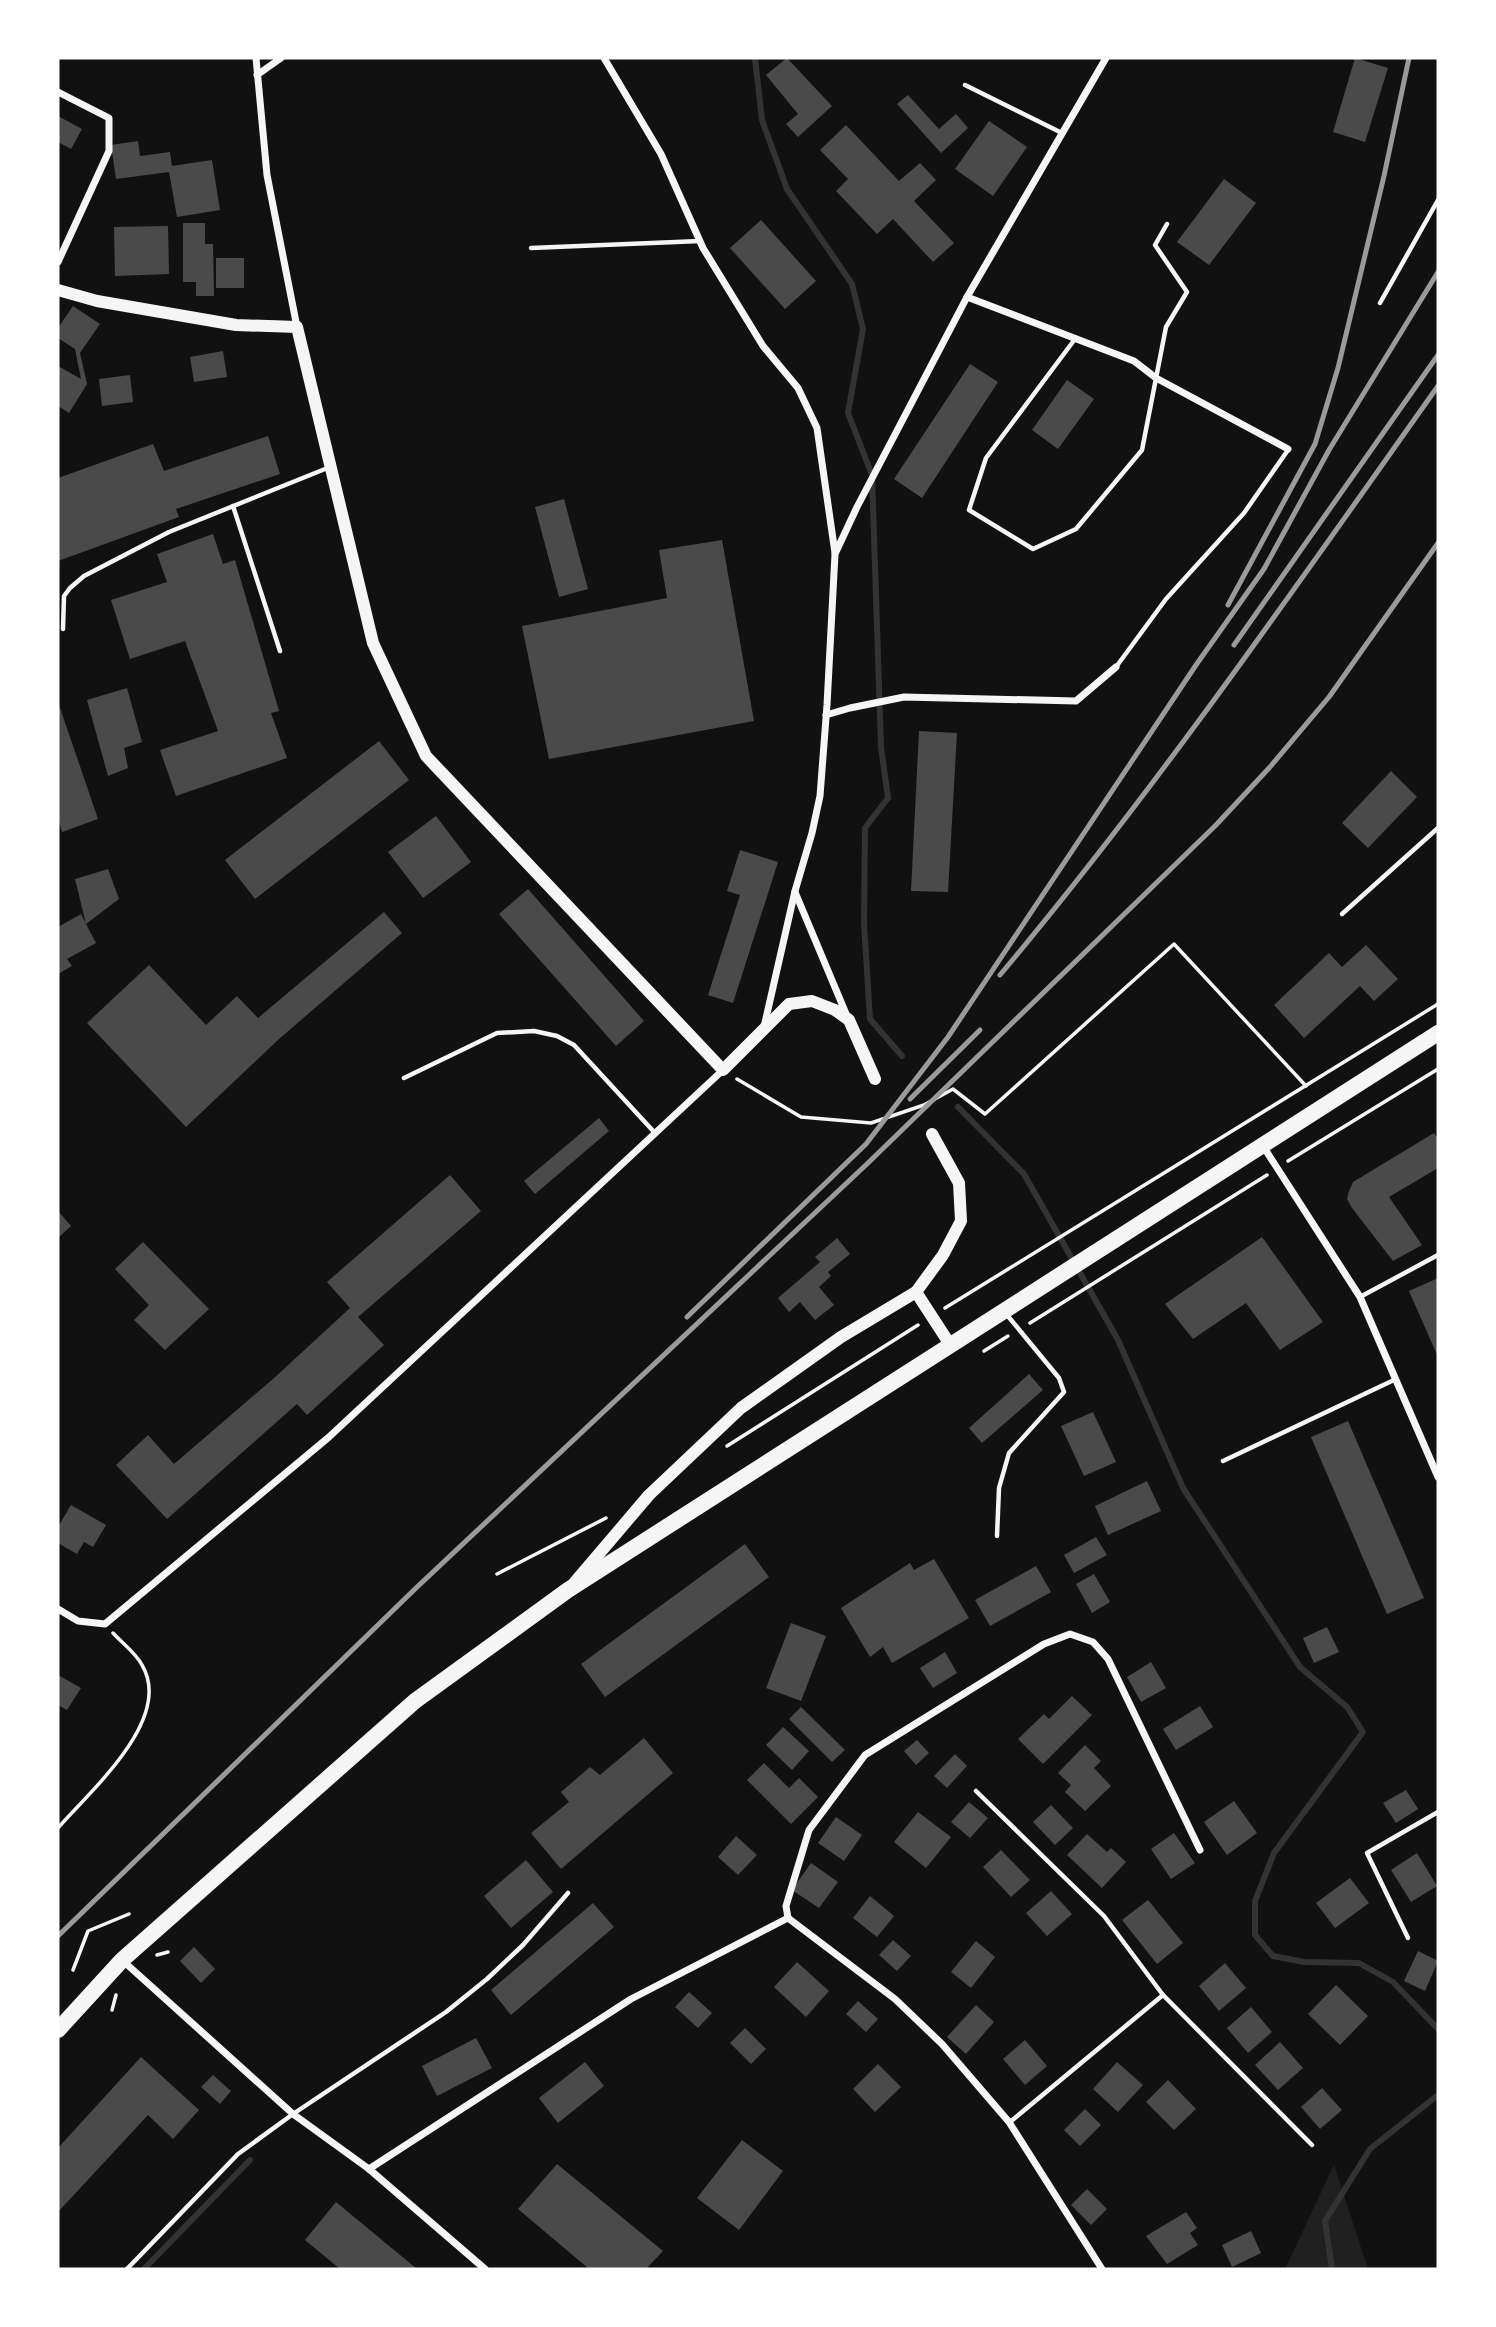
<svg xmlns="http://www.w3.org/2000/svg" width="1496" height="2327" font-family="Mulish,sans-serif">
	<rect width="100%" height="100%" fill="#111"/>
	<path fill="#202020" d="M1334,2165l34,104h-83z"/>
	<g fill="none" stroke-linecap="round" stroke-linejoin="round">
		<g stroke="#333" stroke-width="6">
			<path d="M755,58l7,62 25,69 65,95 11,45 -15,84 24,62 9,272 7,51 -23,30 -1,95 6,96 32,37"/>
			<path d="M958,1107l66,67 94,166 65,148 117,179 47,40 16,25 -89,121 -19,48v34l18,21 31,6 55,1 34,19 45,47"/>
			<path d="M144,2269l106,-109"/>
			<path d="M1332,2269l-7,-48 45,-72 68,-54"/>
		</g>
	</g>
	<g fill="#4a4a4a">
		<path d="M787,58l45,48 -34,31 -12,-13 12,-10 -32,-39z"/>
		<path d="M1355,58l33,10 -23,74 -32,-10z"/>
		<path d="M908,95l31,34 17,-15 12,14 -27,25 -44,-49z"/>
		<path d="M58,116l24,13 -11,20 -13,-7z"/>
		<path d="M989,121l38,26 -34,49 -38,-27z"/>
		<path d="M846,125l53,56 21,-18 16,17 -22,21 40,42 -21,19 -40,-43 -16,15 -41,-43 12,-12 -28,-29z"/>
		<path d="M138,141l2,15 30,-4 2,14 40,-6 8,50 -43,7 -8,-45 -53,7 -5,-34z"/>
		<path d="M1224,179l32,24 -47,62 -32,-23z"/>
		<path d="M761,220l55,61 -31,28 -55,-61z"/>
		<path d="M183,223h22v21h8l1,52h-18v-14h-13z"/>
		<path d="M168,226l1,48 -54,2 -1,-49z"/>
		<rect x="216" y="258" width="28" height="30"/>
		<path d="M73,306l27,18 -20,29 7,31 -18,29 -11,-7v-40l23,13 -6,-30 -17,-11v-10z"/>
		<path d="M223,351l4,26 -33,5 -4,-25z"/>
		<path d="M970,364l28,18 -76,116 -28,-19z"/>
		<path d="M130,375l3,27 -31,4 -3,-27z"/>
		<path d="M1067,380l27,19 -36,50 -26,-19z"/>
		<path d="M268,436l12,38 -104,35 3,8 -121,44v-83l95,-34 11,27z"/>
		<path d="M564,499l24,90 -29,8 -24,-90z"/>
		<path d="M213,534l10,30 12,-4 44,151 -8,2 16,45 -111,38 -16,-46 58,-19 -33,-90 -55,18 -19,-59 56,-18 -10,-28z"/>
		<path d="M722,540l32,181 -205,38 -27,-133 145,-28 -8,-48z"/>
		<path d="M127,688l15,54 -18,6 4,20 -20,8 -21,-76z"/>
		<path d="M58,702l40,117 -36,13 -4,-14z"/>
		<path d="M919,731l38,2 -9,159 -37,-1z"/>
		<path d="M379,741l30,39 -154,119 -30,-39z"/>
		<path d="M1391,771l26,26 -49,51 -26,-25z"/>
		<path d="M436,816l35,46 -48,36 -35,-46z"/>
		<path d="M740,850l38,12 -45,141 -25,-8 32,-100 -13,-4z"/>
		<path d="M108,869l11,30 -33,25 10,19 -29,16 5,7 -14,8v-47l23,-13 5,10 -11,-45z"/>
		<path d="M528,889l116,132 -28,25 -117,-132z"/>
		<path d="M384,912l18,21 -123,106 -93,88 -99,-104 62,-58 57,60 31,-29 21,22z"/>
		<path d="M1366,945l32,34 -24,22 -14,-15 -56,52 -30,-33 55,-52 13,14z"/>
		<path d="M599,1118l10,13 -74,63 -11,-13z"/>
		<path d="M1434,1133l4,6v29l-49,29 33,48 -29,16 -41,-53 -5,-9 2,-8 4,-9z"/>
		<path d="M450,1175l31,36 -123,106 26,28 -77,70 -10,-11 -130,115 -51,-54 32,-30 26,29 99,-85 77,-71 -23,-26z"/>
		<path d="M58,1211l13,15 -13,12z"/>
		<path d="M1262,1237l61,85 -43,28 -34,-47 -53,36 -28,-35z"/>
		<path d="M837,1238l13,16 -22,18 3,4 -12,11 15,18 -19,15 -15,-18 -11,10 -11,-14 42,-36 -5,-5z"/>
		<path d="M143,1242l66,67 -44,41 -31,-30 15,-15 -34,-36z"/>
		<path d="M1438,1278v79l-29,-66z"/>
		<path d="M1029,1374l14,16 -61,53 -13,-15z"/>
		<path d="M1093,1412l23,50 -32,14 -23,-50z"/>
		<path d="M1348,1421l76,177 -37,16 -76,-177z"/>
		<path d="M1147,1481l14,30 -53,24 -13,-29z"/>
		<path d="M71,1505l35,20 -13,22 -9,-5 -7,12 -19,-11v-16z"/>
		<path d="M1096,1537l11,18 -33,18 -10,-18z"/>
		<path d="M745,1544l24,33 -164,120 -24,-33z"/>
		<path d="M934,1559l35,59 -77,45 -9,-16 -13,10 -29,-49 69,-45 4,7z"/>
		<path d="M1036,1566l15,26 -61,34 -15,-26z"/>
		<path d="M1094,1574l16,28 -18,11 -16,-29z"/>
		<path d="M791,1623l35,13 -25,65 -35,-13z"/>
		<path d="M1327,1627l12,25 -25,11 -11,-25z"/>
		<path d="M945,1652l12,21 -24,15 -13,-20z"/>
		<path d="M1151,1662l15,26 -25,14 -14,-25z"/>
		<path d="M58,1675l23,13 -14,22 -9,-5z"/>
		<path d="M1072,1696l20,19 -49,49 -25,-25 26,-25 5,5z"/>
		<path d="M1200,1706l13,21 -37,23 -13,-21z"/>
		<path d="M801,1707l44,43 -13,12 -43,-43z"/>
		<path d="M783,1727l26,24 -17,19 -26,-25z"/>
		<path d="M644,1738l29,35 -112,96 -30,-36 38,-31 -8,-10 29,-25 10,8z"/>
		<path d="M917,1740l12,13 -13,12 -12,-14z"/>
		<path d="M1085,1745l16,16 -7,7 17,18 -26,25 -20,-19 6,-7 -13,-12z"/>
		<path d="M955,1754l12,12 -20,22 -13,-12z"/>
		<path d="M764,1763l25,25 10,-10 19,19 -27,27 -44,-44z"/>
		<path d="M1406,1790l12,19 -22,14 -13,-20z"/>
		<path d="M1234,1801l23,32 -30,22 -23,-33z"/>
		<path d="M969,1802l19,16 -18,20 -19,-16z"/>
		<path d="M1051,1805l22,23 -18,17 -22,-23z"/>
		<path d="M918,1812l33,25 -25,31 -32,-26z"/>
		<path d="M836,1817l26,18 -18,26 -26,-18z"/>
		<path d="M1174,1833l21,30 -24,16 -20,-30z"/>
		<path d="M1087,1834l20,18 4,-4 15,14 -24,26 -35,-33z"/>
		<path d="M736,1836l21,19 -19,20 -20,-18z"/>
		<path d="M1001,1850l29,30 -19,17 -28,-30z"/>
		<path d="M1417,1853l20,33 -26,16 -20,-32z"/>
		<path d="M526,1860l27,32 -42,36 -27,-32z"/>
		<path d="M811,1863l27,19 -19,26 -27,-18z"/>
		<path d="M1350,1878l19,25 -34,25 -19,-25z"/>
		<path d="M1051,1891l21,23 -25,22 -21,-23z"/>
		<path d="M870,1896l24,20 -17,21 -24,-19z"/>
		<path d="M1148,1900l35,43 -26,21 -35,-44z"/>
		<path d="M593,1903l21,24 -103,88 -20,-25z"/>
		<path d="M893,1940l18,16 -14,15 -18,-16z"/>
		<path d="M976,1941l19,16 -24,31 -20,-16z"/>
		<path d="M194,1947l21,22 -14,14 -21,-22z"/>
		<path d="M1418,1951l20,10 -13,30 -21,-10z"/>
		<path d="M797,1962l32,29 -23,26 -32,-30z"/>
		<path d="M1225,1963l21,25 -27,23 -20,-25z"/>
		<path d="M1336,1985l32,31 -28,29 -32,-31z"/>
		<path d="M689,1992l23,21 -14,15 -23,-21z"/>
		<path d="M858,2001l20,18 -12,13 -20,-18z"/>
		<path d="M976,2005l18,17 -28,32 -19,-17z"/>
		<path d="M1251,2007l21,25 -24,21 -21,-25z"/>
		<path d="M745,2028l21,21 -15,15 -21,-21z"/>
		<path d="M476,2038l16,30 -55,28 -15,-30z"/>
		<path d="M1025,2040l22,26 -22,19 -22,-26z"/>
		<path d="M1280,2042l23,26 -25,22 -23,-25z"/>
		<path d="M141,2057l58,53 -26,29 -25,-24 -90,97v-64z"/>
		<path d="M585,2062l19,24 -46,37 -19,-25z"/>
		<path d="M1117,2062l26,23 -25,27 -25,-23z"/>
		<path d="M878,2064l23,23 -26,25 -22,-23z"/>
		<path d="M213,2075l18,16 -11,13 -19,-17z"/>
		<path d="M1168,2080l28,29 -22,21 -28,-28z"/>
		<path d="M1322,2088l20,22 -22,19 -19,-22z"/>
		<path d="M1085,2109l16,16 -21,21 -16,-16z"/>
		<path d="M742,2140l41,31 -44,59 -42,-32z"/>
		<path d="M557,2164l106,87 -17,18h-57l-71,-60z"/>
		<path d="M1087,2189l20,20 -16,16 -20,-20z"/>
		<path d="M336,2202l81,67h-77l-35,-29z"/>
		<path d="M1186,2212l11,16 -7,5 8,12 -31,19 -21,-28z"/>
		<path d="M1251,2231l10,22 -29,14 -10,-22z"/>
	</g>
	<g fill="none" stroke-linecap="round" stroke-linejoin="round">
		<g stroke="#f5f5f5" stroke-width="3.5">
			<path d="M737,1079l64,38 70,6 53,-18 29,-16 32,25 189,-170 132,142"/>
			<path d="M1288,1161l150,-92"/>
			<path d="M945,1308l493,-304"/>
			<path d="M1030,1323l237,-148"/>
			<path d="M984,1351l24,-15"/>
			<path d="M727,1446l191,-121"/>
			<path d="M497,1574l109,-56"/>
			<path d="M58,1828c32,-37 116,-109 84,-163 -6,-12 -20,-22 -29,-32"/>
			<path d="M157,1955l11,-3"/>
			<path d="M73,1970l15,-39 41,-17"/>
			<path d="M112,2010l4,-15"/>
		</g>
		<g stroke="#f5f5f5" stroke-width="4.5">
			<path d="M965,85l97,48"/>
			<path d="M531,248l169,-7"/>
			<path d="M1380,303l58,-103"/>
			<path d="M1075,339l-89,119 -17,52 64,39 43,-20 66,-79 24,-123 21,-35 -32,-47 12,-21"/>
			<path d="M233,506l47,145"/>
			<path d="M63,629l1,-33 6,-8 14,-12 85,-44 161,-65"/>
			<path d="M1116,667l50,-68 78,-86 44,-63"/>
			<path d="M1342,914l96,-86"/>
			<path d="M404,1078l93,-45 37,-2 23,5 17,9 81,88"/>
			<path d="M1360,1297l78,-42"/>
			<path d="M1223,1461l173,-82"/>
			<path d="M997,1536l2,-48 10,-35 55,-61 -5,-14 -52,-63"/>
			<path d="M976,1791l128,125 59,79 149,150"/>
			<path d="M1408,1938l-41,-85 71,-41"/>
			<path d="M1010,2122l153,-127"/>
			<path d="M127,2269l111,-115 55,-40 153,-102 41,-33 36,-34 45,-52"/>
		</g>
		<g stroke="#f5f5f5" stroke-width="7">
			<path d="M256,58l11,117 30,152"/>
			<path d="M604,58l57,96 42,94 60,98 35,42 19,40 18,125"/>
			<path d="M257,75l24,-17"/>
			<path d="M58,92l51,26v33l-51,111"/>
			<path d="M967,297l167,64 22,17 132,71"/>
			<path d="M826,715l24,-7 54,-11 172,4 40,-34"/>
			<path d="M795,892l52,124"/>
			<path d="M764,1027l31,-136 17,-58 8,-37 7,-91 8,-151 22,-47 110,-210 139,-239"/>
			<path d="M1263,1146l97,151 78,180"/>
			<path d="M58,1609l20,12 27,3 224,-187 394,-367"/>
			<path d="M788,1918l-2,-12 23,-76 56,-75 179,-111 26,-10 23,8 15,17 92,191"/>
			<path d="M788,1918l107,81 47,45 67,78 93,147"/>
			<path d="M122,1960l171,154 76,55 116,100"/>
			<path d="M369,2169l262,-170 157,-81"/>
		</g>
		<g stroke="#f5f5f5" stroke-width="12">
			<path d="M58,290l39,11 139,24 61,2 76,316 53,113 297,314 66,-66 23,-3 23,9 14,10 26,59"/>
			<path d="M916,1292l35,54"/>
			<path d="M575,1582l74,-87 92,-87 100,-71 75,-45 27,-37 18,-34 -2,-38 -27,-49"/>
		</g>
		<path stroke="#f5f5f5" stroke-width="16" d="M58,2030l64,-70 293,-259 153,-111 870,-557"/>
		<g stroke="#9a9a9a" stroke-width="5">
			<path d="M1228,605l87,-161 23,-76 46,-192 25,-118"/>
			<path d="M1234,645l204,-290"/>
			<path d="M1000,975c157,-187 297,-390 438,-589"/>
			<path d="M910,1099l70,-69"/>
			<path d="M687,1317l179,-173 82,-107 248,-372 68,-96 65,-119 109,-178"/>
			<path d="M58,1936l358,-348 452,-425 348,-338 54,-58 59,-70 109,-154"/>
		</g>
	</g>
	<rect width="1496" height="2327" fill="none" stroke="#ffffff" stroke-width="119"/>
</svg>
